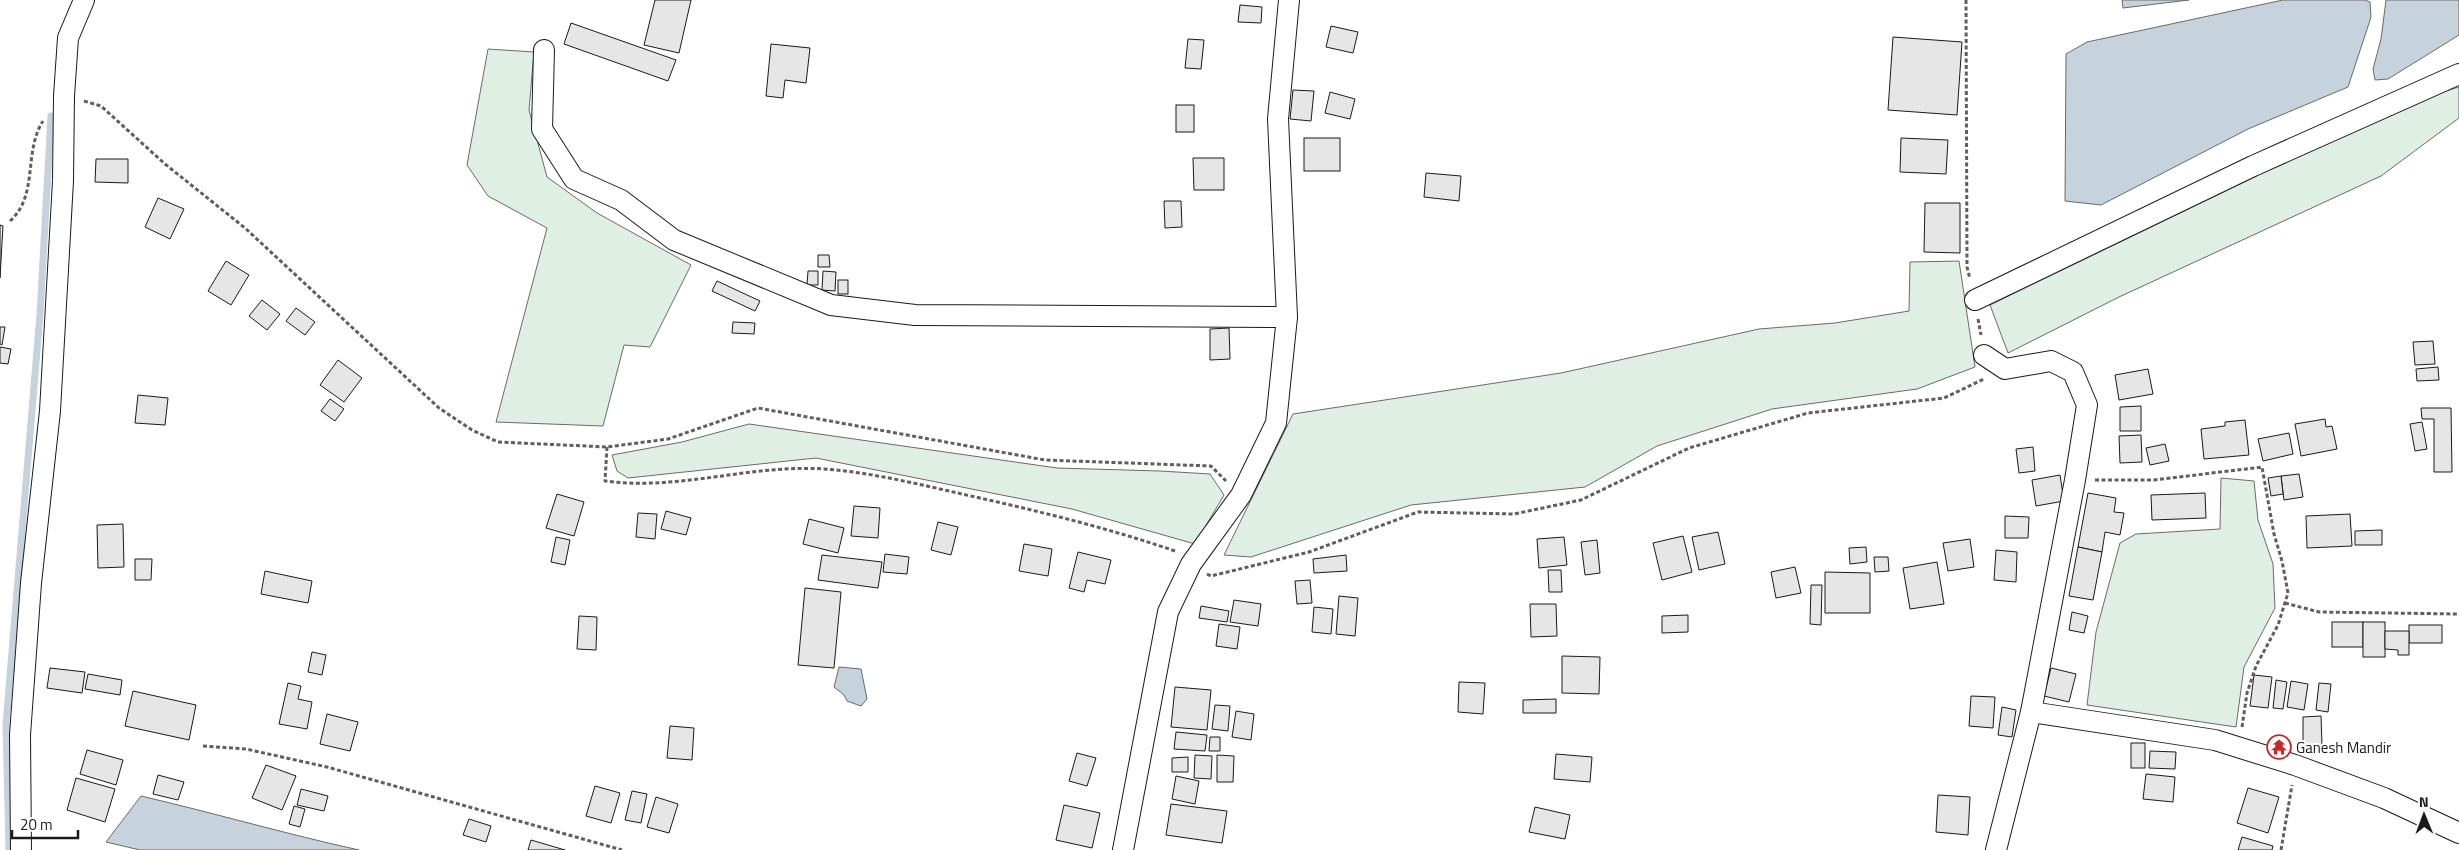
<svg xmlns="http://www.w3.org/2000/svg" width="2459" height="850" font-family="'Titillium Web',sans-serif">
	<rect width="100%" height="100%" fill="#fff"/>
	<g fill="#e0efe3" stroke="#6a6a6a">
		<path d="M488,49l46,3 -5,58 18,67 50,36 94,52 -41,82 -26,-2 -21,81 -107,-4 51,-194 -59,-32 -21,-31z"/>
		<path d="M2459,87v31l-78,58 -262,121 -111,56 -18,-48 417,-202z"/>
		<path d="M1959,261l16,106 -58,22 -145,20 -115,37 -72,41 -174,18 -160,52 -27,-2 69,-141 268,-41 198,-44 76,-6 74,-12 1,-49z"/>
		<path d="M749,424l308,44 103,3 50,3 14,21 -29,49 -123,-35 -256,-51 -188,20 -11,-7 -5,-16 70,-13z"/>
		<path d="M2221,478l33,3 4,39 15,44 2,44 -31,59 -8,60 -149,-22 9,-73 24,-89 16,-9 84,-5z"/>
	</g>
	<g fill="#c6d2dc" stroke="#6a6a6a">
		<path d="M2122,0h67l-66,8z"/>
		<path d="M2283,0h82l5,2 1,15 -23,70 -100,42 -147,76 -36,-4 1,-147 21,-12z"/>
		<path d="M2386,0h73v35l-71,44 -13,1 -2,-11 8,-30z"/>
		<path d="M839,667l22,2 6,30 -6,7 -14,-5 -3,-6 -10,-8z"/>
		<path d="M141,796c73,17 145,38 218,54h-219l-34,-8z"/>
	</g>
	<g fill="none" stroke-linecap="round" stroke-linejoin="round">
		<path stroke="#c6d2dc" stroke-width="7" d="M9,850l-3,-126 34,-410 11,-198"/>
	</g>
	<g fill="#e6e6e6" stroke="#1a1a1a">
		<path d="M655,0h36l-12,53 -35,-8z"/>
		<path d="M1240,5l22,2 -1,16 -23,-1z"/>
		<path d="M571,23l105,37 -8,21 -104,-37z"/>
		<path d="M1331,26l27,6 -5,21 -27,-6z"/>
		<path d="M1893,37l69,5 -5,73 -69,-5z"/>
		<path d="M1188,39l16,1 -3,29 -16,-1z"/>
		<path d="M771,44l39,4 -4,35 -21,-3 -2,18 -17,-2z"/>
		<path d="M1293,90l21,1 -3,30 -21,-2z"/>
		<path d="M1330,92l25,7 -5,20 -25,-6z"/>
		<rect x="1176" y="105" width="18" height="27"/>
		<rect x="1304" y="138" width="36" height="33"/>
		<path d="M1901,138l47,2 -2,34 -46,-2z"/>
		<path d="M1193,158h31v32h-30z"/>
		<path d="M96,159h32v24l-33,-1z"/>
		<path d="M1426,173l35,3 -2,25 -35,-4z"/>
		<path d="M158,198l26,11 -14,30 -25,-12z"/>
		<path d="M1164,201h17l1,26 -17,1z"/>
		<path d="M1925,203h35v50l-36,-1z"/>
		<path d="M0,225l3,1 -3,52z"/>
		<path d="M818,255h11l1,12h-12z"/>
		<path d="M226,261l23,14 -18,30 -23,-14z"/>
		<path d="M808,271h10v14h-11z"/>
		<path d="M823,271l13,1 -1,19 -13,-1z"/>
		<rect x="838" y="280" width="10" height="14"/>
		<path d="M717,281l43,20 -5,10 -43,-20z"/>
		<path d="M262,300l18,14 -13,16 -18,-14z"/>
		<path d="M296,308l19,14 -10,13 -19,-14z"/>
		<path d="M733,322l22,1 -1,11 -22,-1z"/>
		<path d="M0,327h5l-3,18 -2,-1z"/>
		<path d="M1229,328l1,31 -20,1v-31z"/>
		<path d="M2433,341l2,23 -20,1 -2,-23z"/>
		<path d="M0,347l11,2 -3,15 -8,-1z"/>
		<path d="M338,360l24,18 -18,24 -24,-17z"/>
		<path d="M2438,367l1,13 -22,1 -1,-12z"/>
		<path d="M2148,369l5,25 -34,6 -4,-25z"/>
		<path d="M138,395l30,3 -3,27 -30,-2z"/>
		<path d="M330,399l14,10 -9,12 -14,-10z"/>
		<path d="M2141,406v25h-21v-24z"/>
		<path d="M2421,408h30l1,64h-18v-53h-12z"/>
		<path d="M2325,419l1,8 6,-1 5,23 -36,7 -6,-32z"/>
		<path d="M2245,420l4,35 -45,4 -3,-30 24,-3v-4z"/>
		<path d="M2422,422l5,27 -12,2 -5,-27z"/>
		<path d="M2289,433l4,21 -30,7 -5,-22z"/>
		<path d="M2141,435l1,27 -22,1 -1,-27z"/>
		<path d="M2165,444l4,17 -19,4 -4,-17z"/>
		<path d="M2033,447l2,24 -16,2 -3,-24z"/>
		<path d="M2299,474l4,23 -19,3 -3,-24z"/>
		<path d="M2060,475l4,26 -28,5 -4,-26z"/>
		<path d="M2281,476l2,18 -12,2 -3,-18z"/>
		<path d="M2088,493l28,5 -2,14 10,1 -4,22 -15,-3 -3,20 -24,-5z"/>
		<path d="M2205,493l1,25 -54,2 -1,-25z"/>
		<path d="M557,494l27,8 -10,34 -28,-8z"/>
		<path d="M854,506l26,2 -2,30 -27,-2z"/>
		<path d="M666,511l25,7 -5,17 -25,-6z"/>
		<path d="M638,513l19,1 -2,25 -19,-2z"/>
		<path d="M2350,514l2,32 -45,2 -1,-32z"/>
		<path d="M2005,516l24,1 -1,21h-23z"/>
		<path d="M809,519l35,9 -6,25 -35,-9z"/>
		<path d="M938,522l20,5 -7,28 -20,-5z"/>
		<path d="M123,524l1,43 -26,1 -1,-43z"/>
		<path d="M2382,530v15h-27v-14z"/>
		<path d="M1718,532l7,32 -26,6 -7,-33z"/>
		<path d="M1683,536l9,36 -30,8 -9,-37z"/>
		<path d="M556,537l14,3 -5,25 -14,-3z"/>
		<path d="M1564,537l3,28 -28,3 -2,-29z"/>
		<path d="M1970,539l4,28 -26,4 -5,-28z"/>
		<path d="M1597,540l3,33 -15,2 -4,-33z"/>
		<path d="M1024,544l28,5 -4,27 -29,-5z"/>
		<path d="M1866,547l1,15 -17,2 -1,-16z"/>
		<path d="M2078,547l24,5 -9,48 -24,-4z"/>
		<path d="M1996,550l21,2 -1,30 -22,-2z"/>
		<path d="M1078,552l33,8 -6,24 -18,-4 -3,12 -15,-4z"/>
		<path d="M885,554l24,3 -2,17 -24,-2z"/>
		<path d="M822,555l60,7 -4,26 -60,-8z"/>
		<path d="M1346,555l1,16 -33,2 -1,-14z"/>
		<path d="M1874,557h14l1,14 -14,1z"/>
		<path d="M135,559h17l-1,21h-16z"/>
		<path d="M1937,562l7,42 -34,5 -7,-41z"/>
		<path d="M1795,567l6,26 -25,5 -5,-26z"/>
		<path d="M1548,570h13l1,22h-13z"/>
		<path d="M265,571l47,10 -4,22 -47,-9z"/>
		<path d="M1825,572l45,1v40h-45z"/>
		<path d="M1310,580l2,23 -15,1 -2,-23z"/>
		<path d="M1811,585h11l-1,40 -11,-1z"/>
		<path d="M805,588l36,4 -7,76 -36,-3z"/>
		<path d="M1339,596l19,2 -3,38 -19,-2z"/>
		<path d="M1234,600l27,4 -3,22 -28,-4z"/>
		<path d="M1530,604h26l1,32 -26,1z"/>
		<path d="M1201,606l28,5 -2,11 -28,-4z"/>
		<path d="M1314,607l19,2 -2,25 -19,-2z"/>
		<path d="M2072,612l16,4 -4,17 -15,-3z"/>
		<path d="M1688,615v17l-26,1v-17z"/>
		<path d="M579,616l18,1 -1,33 -19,-1z"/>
		<rect x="2332" y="622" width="31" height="25"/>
		<rect x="2363" y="622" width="22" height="35"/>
		<path d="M1219,624l21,3 -3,22 -21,-3z"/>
		<rect x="2409" y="625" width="33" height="18"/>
		<path d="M2385,631h24v24h-11v-5l-13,-1z"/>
		<path d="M312,652l14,3 -4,20 -14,-3z"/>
		<path d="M1562,656l38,1 -1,37 -37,-1z"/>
		<path d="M50,668l35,4 -3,21 -35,-5z"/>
		<path d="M2051,668l25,6 -7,28 -25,-6z"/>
		<path d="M88,674l34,6 -2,15 -35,-6z"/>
		<path d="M2254,675l18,2 -4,31 -18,-2z"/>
		<path d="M2276,680l11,2 -4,27 -10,-1z"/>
		<path d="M2291,681l17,3 -4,26 -17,-3z"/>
		<path d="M1459,682l26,1 -2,31 -25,-2z"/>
		<path d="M288,683l13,3 -3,13 14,3 -5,27 -28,-5z"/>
		<path d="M2319,683l12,1 -3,28 -12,-2z"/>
		<path d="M1175,687l36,3 -4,40 -36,-3z"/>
		<path d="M133,691l63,14 -7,35 -64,-14z"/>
		<path d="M1971,696l24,1 -2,31 -24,-2z"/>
		<path d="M1556,699v14h-33v-13z"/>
		<path d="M1215,705l15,1 -2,25 -16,-2z"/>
		<path d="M2002,707l14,3 -4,27 -14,-2z"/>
		<path d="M1236,711l18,3 -3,26 -19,-3z"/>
		<path d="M327,714l31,8 -8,29 -30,-7z"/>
		<path d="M2321,716l1,29 -19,1v-29z"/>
		<path d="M670,726l24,2 -2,32 -25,-2z"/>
		<path d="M1176,732l31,3 -2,16 -31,-2z"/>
		<path d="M1210,737h10v14h-11z"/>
		<rect x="2131" y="743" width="14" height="25"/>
		<path d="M87,750l36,10 -7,25 -36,-11z"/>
		<path d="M2150,751l26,1 -1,17 -26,-1z"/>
		<path d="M1077,753l19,5 -9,28 -18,-5z"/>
		<path d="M1556,754l36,3 -2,25 -36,-3z"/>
		<path d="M1195,755l17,1 -1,23 -17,-1z"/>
		<path d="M1217,755l17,1 -1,26h-16z"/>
		<path d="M1188,757v15h-16v-14z"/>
		<path d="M266,765l30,11 -14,34 -30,-12z"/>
		<path d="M2146,774l29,3 -2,25 -30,-3z"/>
		<path d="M158,775l26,7 -6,18 -25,-6z"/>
		<path d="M1176,776l23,5 -4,23 -23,-5z"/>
		<path d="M76,778l39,11 -10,33 -38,-12z"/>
		<path d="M595,786l25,7 -9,30 -25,-7z"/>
		<path d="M2248,788l31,9 -11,36 -31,-10z"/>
		<path d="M301,789l27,7 -4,15 -27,-6z"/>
		<path d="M632,791l15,3 -6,29 -16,-3z"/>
		<path d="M1938,795l32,2 -2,38 -32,-3z"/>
		<path d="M656,797l22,7 -9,29 -22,-6z"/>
		<path d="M1171,804l56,7 -5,32 -56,-8z"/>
		<path d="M1064,805l36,8 -8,35 -36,-8z"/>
		<path d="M294,806l11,3 -5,18 -11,-3z"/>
		<path d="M1535,807l35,8 -5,24 -36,-7z"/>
		<path d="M469,819l22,7 -5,16 -23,-7z"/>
		<path d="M2242,837l31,9 -1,4h-34z"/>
		<path d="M531,840l34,10h-37z"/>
	</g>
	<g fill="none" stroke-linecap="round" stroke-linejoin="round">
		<g stroke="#1a1a1a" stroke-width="22">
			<g id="minor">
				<path d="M544,50l-2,79 32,50 47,21 53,40 157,65 84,10 372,2"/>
				<path d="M1975,300l278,-134 206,-92"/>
				<path d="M1984,355l21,14 46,-8 22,11 14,33 -12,75 -44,232 -35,138"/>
				<path d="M2031,712l184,28 80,25 89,33 75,35"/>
				<path d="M21,850l-1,-115 11,-152 19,-172 13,-230 1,-85 4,-58 16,-38"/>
				<path d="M1123,850l45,-238 23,-48 50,-69 35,-72 11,-106 -9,-198 11,-119"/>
			</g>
		</g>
		<g stroke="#5f5f5f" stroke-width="3" stroke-dasharray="4 2.5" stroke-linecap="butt">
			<path d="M1966,0l1,267 3,12"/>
			<path d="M84,101l17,5 64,58 80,64 194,180 33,22 26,12 109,5 61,-8 90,-31 287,52 166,6 15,15"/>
			<path d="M10,221c29,-26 13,-69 33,-100"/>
			<path d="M1978,319l3,16"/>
			<path d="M607,447l-2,34c74,10 146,-17 219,-12 45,3 94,15 138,25 72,16 143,33 213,57"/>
			<path d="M2095,480h59l108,-13 12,67 8,27 6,32 -10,32 -22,41 -9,27 -5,34"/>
			<path d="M1207,574l4,2 98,-24 109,-40 96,2 67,-14 108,-52 119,-35 136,-15 40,-19"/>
			<path d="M2285,603l34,9 140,2"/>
			<path d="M203,746l43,3 81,18 295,83"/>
			<path d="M2281,850l11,-65"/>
		</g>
		<use href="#minor" stroke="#fff" stroke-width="20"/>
	</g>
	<defs>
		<g id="temple-ring" transform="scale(1.25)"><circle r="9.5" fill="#fff" stroke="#c62828" stroke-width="1.5"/><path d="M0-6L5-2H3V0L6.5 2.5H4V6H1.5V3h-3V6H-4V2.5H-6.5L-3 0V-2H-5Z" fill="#c62828"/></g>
	</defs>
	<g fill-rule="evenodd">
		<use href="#temple-ring" x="2279" y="747"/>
	</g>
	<g text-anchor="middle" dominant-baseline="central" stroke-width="4" stroke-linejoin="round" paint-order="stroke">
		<g font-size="15" fill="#1a1a1a" stroke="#fff" text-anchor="start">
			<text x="2296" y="747">Ganesh Mandir</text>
		</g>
	</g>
	<g transform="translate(2424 815) rotate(359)" stroke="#ffffff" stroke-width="4" paint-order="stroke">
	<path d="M0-4L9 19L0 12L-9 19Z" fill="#1a1a1a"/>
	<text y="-8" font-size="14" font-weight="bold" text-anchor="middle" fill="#1a1a1a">N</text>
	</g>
	<path d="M12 830v8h66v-8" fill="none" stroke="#1a1a1a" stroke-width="2.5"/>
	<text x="20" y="830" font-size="15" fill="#1a1a1a" stroke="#ffffff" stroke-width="4" paint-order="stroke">20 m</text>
</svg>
